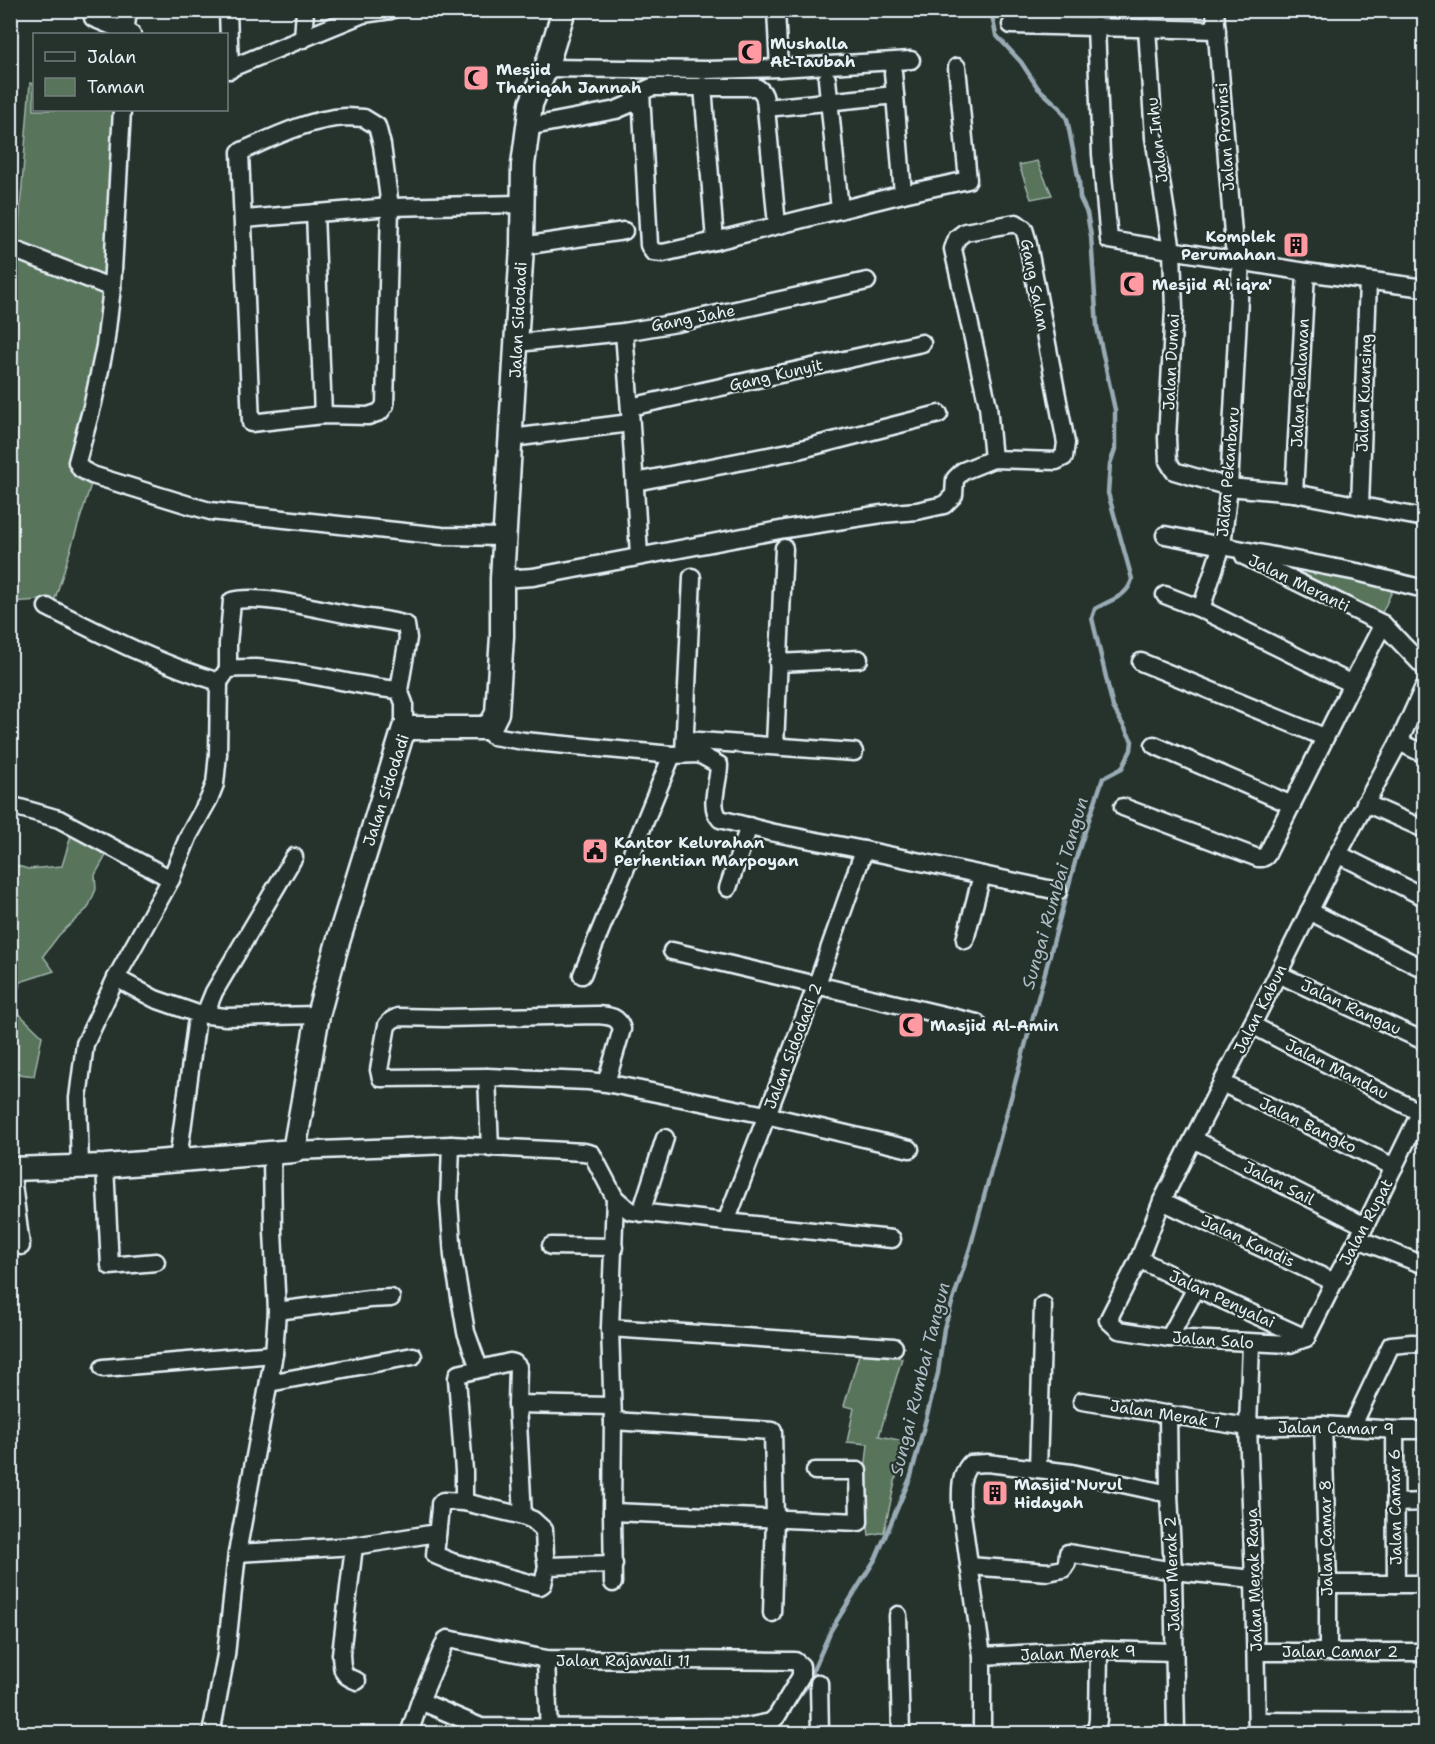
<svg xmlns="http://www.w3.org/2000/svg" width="1435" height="1744" font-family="'Shantell Sans',sans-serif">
	<rect width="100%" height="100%" fill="#26332d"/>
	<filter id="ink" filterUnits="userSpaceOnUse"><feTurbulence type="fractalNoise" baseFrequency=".0167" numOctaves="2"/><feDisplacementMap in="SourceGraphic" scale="12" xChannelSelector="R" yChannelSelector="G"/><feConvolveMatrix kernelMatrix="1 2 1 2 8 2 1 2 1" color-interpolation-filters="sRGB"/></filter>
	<g filter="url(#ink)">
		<g fill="#58755c" stroke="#a0b3aa" stroke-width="1.5">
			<path d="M30,83l4,1v26h85l-11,163 -22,131 -13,64 6,10 12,6 -36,115 -44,3 -1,-368 8,2z"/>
			<path d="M1037,161l15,34 -21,4 -12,-34z"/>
			<path d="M1247,553l148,32 -14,30z"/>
			<path d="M72,832l36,20 -13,23 1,14 -8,19 -29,27 -16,21 11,15 -34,11 -6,27 28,27 -8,40 -23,-3v-209l17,5 34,-3z"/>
			<path d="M860,1351l42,7 -23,78 25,5 -20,91 -15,3 -6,-45 5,-46 -21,-2 7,-34 -10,-2z"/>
		</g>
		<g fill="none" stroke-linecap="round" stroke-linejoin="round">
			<path stroke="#99abb4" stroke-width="4.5" d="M795,1701l11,-14 25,-57 45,-72 35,-82 27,-103 6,-45 26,-80 107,-393 26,-77 19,-10 9,-18 1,-9 -19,-34 -21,-89 3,-9c14,-9 33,-12 37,-30l-24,-86 2,-29 5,-15v-39l-18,-83 -6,-91 -4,-23 -7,-15 -1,-17 -12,-62 -7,-11 -22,-20 -17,-26 -25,-27 -5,-25"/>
			<g stroke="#e8f1f8" stroke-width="21">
				<g id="street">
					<path d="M228,10l2,60"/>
					<path d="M776,10l3,58"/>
					<path d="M93,18l39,16"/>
					<path d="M1011,25l206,5"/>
					<path d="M1096,26l5,128 8,86 197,32 118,16"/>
					<path d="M1147,28l7,109 18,114 2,58 -7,129 1,23 6,10 55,16 65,6 130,25"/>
					<path d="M125,34l3,-24"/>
					<path d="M303,39l2,-29"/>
					<path d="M546,68l162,2 71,-2 132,-8"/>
					<path d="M226,70l137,-56 28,-4"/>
					<path d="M893,72l2,23"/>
					<path d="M827,79l13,131"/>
					<path d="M703,86l12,155"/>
					<path d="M766,108l11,117"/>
					<path d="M122,110l-10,178 -7,58 -12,57 -16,59 4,7 11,6 100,31 18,5 232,25 64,1"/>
					<path d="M346,117l18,1 13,8 5,19 8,62 -5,198 -5,7 -12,4 -45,-1 -72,8 -11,-271c34,-15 68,-33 106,-35z"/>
					<path d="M527,127l89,-17 14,-6 11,-12 11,-5h104c9,5 9,11 10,21l129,-13 8,99 -188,47 -52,12 -10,-1 -4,-7 -8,-153"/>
					<path d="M903,194l65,-14 -11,-113"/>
					<path d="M315,213l8,202"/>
					<path d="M244,219l146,-12 132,-3"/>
					<path d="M522,246l102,-15"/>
					<path d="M10,248l102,40"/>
					<path d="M624,332c6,74 11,149 15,224"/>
					<path d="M517,343l107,-11 53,-9 190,-42"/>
					<path d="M630,407l292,-64"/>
					<path d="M512,438l118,-15"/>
					<path d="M635,482l159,-31 145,-37"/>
					<path d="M1294,493l12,-221"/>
					<path d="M1360,506l8,-225"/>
					<path d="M1165,535l192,37 67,17"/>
					<path d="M1244,556l139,68 41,43"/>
					<path d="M502,579l31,-2 252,-48 97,-15 35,-3 27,-6 10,-10 1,-16 8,-8 30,-12 63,2 8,-4 2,-14 -39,-204 -3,-10 -8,-6 -51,9 -8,6 -4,11 35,157 5,53"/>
					<path d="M1165,595l36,14 151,75 31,-60"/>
					<path d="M47,607c56,28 112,57 172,75l9,-13c9,-1 18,-1 28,-1 48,2 95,18 143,22l5,13v25"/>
					<path d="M1201,609l21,-64 7,-58 12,-226 -7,-15 -19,-236"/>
					<path d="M1141,662l183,75"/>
					<path d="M778,663l81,-4"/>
					<path d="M228,669v-25l4,-43c27,-8 89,9 119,14 19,4 36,4 55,10l2,13 -9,52"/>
					<path d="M685,740l169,12"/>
					<path d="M1399,742l25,12"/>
					<path d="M775,745l9,-197"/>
					<path d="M1154,745l138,60"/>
					<path d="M684,753l8,-176"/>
					<path d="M1365,803l59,26"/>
					<path d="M10,805l49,14 112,60"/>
					<path d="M1123,807l135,51h4l4,-2 86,-172"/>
					<path d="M864,850l194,41"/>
					<path d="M1338,854l86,43"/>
					<path d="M728,888l21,-62"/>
					<path d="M1309,911l115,58"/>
					<path d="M965,940l17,-65"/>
					<path d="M672,951l305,72"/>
					<path d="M1278,974l146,67"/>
					<path d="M582,975l90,-220"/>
					<path d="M116,978l39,21 43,15 28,3 92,-2"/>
					<path d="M205,1014l9,-22 80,-135"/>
					<path d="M1252,1025l169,88"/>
					<path d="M487,1077l3,71"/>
					<path d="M606,1083l16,-54c-4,-13 -13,-13 -24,-14l-154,3 -46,-1 -6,3 -5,5 -8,45 2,8 106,-1 101,4 18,2 160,32 144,34"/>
					<path d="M1222,1083l172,84"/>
					<path d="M1193,1139l172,87"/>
					<path d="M451,1145l-2,57 4,54 13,76 13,36"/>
					<path d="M294,1151l157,-6 133,7 8,2 23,44 15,13 96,11 91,-238 47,-134 -94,-18 -50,-13c-12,-13 -1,-37 -1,-54l-20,-11 -27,1 -148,-14 -31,-5 -9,-8"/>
					<path d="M178,1160l18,-135"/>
					<path d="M105,1166l5,100 46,-4"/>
					<path d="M80,1168l-2,-70 7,-54 31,-66 55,-99 18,-44 20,-36 6,-15 3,-30 1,-72"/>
					<path d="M11,1169l10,77"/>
					<path d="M1162,1201l172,81"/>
					<path d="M641,1213l24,-75"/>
					<path d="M726,1222l166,17"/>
					<path d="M1358,1239l66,26"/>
					<path d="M551,1246l63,1"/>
					<path d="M1139,1259l57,29 110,50"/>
					<path d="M277,1311l92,-12 22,-1"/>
					<path d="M610,1328l284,19"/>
					<path d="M1169,1338l27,-50"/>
					<path d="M1306,1338l-16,6 -121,-6 -50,-8 -11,-10 31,-61 23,-58 31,-62 85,-165 60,-120 61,-112 25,-55"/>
					<path d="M1306,1338l28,-56 31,-56 59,-121"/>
					<path d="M1251,1343l-3,84 6,152 3,155"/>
					<path d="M103,1368l171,-14"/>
					<path d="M269,1383l144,-27"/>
					<path d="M1082,1401l166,26 75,-2 72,5h29"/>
					<path d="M611,1406l-94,-2 6,112 -59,-14 -21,-1 -3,3v4l-5,47 17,7 88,24 3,-2 4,-18 67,-2"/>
					<path d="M1168,1414l1,80 4,77 3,163"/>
					<path d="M613,1421l160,10 2,87 -3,95"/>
					<path d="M1323,1425l5,159v67"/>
					<path d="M1352,1427l39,-82 21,-2 12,1"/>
					<path d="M1395,1430l1,154"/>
					<path d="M1038,1469l5,-164"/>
					<path d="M464,1502v-31l-7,-93 1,-4 52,-12 4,1 4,4 -1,37"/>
					<path d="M1396,1503l28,-1"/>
					<path d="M612,1512l247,10 -1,-51h-43"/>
					<path d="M523,1516l10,4 11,10 1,25 2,11"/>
					<path d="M354,1546l-13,108c1,15 0,22 16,27"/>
					<path d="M237,1553l117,-7 83,-13"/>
					<path d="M969,1566l79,6 15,-3 4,-6 1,-10 105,18 81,8"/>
					<path d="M613,1583l-1,-71 1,-91 -3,-93 5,-130"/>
					<path d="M1328,1584h96"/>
					<path d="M898,1615l3,119"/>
					<path d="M1256,1652h168"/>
					<path d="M982,1656l117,-6 75,2"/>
					<path d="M546,1659l3,75"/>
					<path d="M819,1683l1,51"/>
					<path d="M1257,1721l167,1"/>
					<path d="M211,1734l15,-79 11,-102 37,-199 3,-43 -4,-80 -1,-77"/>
					<path d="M409,1734l11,-33 26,-61 2,-1 98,20 249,2 6,5v10l-24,40 -6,6 -25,5 -128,1 -137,-1 -61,-26"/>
					<path d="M982,1734v-78l-21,-149c0,-16 -2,-30 9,-43l17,-1 85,10 97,21"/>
					<path d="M1088,1734l8,-4 2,-10 1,-70"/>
				</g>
			</g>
			<g stroke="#e8f1f8" stroke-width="27">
				<path id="secondary" d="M10,1169l95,-3 189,-15 24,-136 19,-70 67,-217h80l8,-5 5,-10 5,-77v-57l20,-333 1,-81 8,-61 15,-36 18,-58"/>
			</g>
			<use href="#street" stroke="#26332d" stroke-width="16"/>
			<use href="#secondary" stroke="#26332d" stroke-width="22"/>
		</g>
	</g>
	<defs>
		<g id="mosque-square" transform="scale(1.35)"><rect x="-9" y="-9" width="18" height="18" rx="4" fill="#ff9aa2" stroke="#26332d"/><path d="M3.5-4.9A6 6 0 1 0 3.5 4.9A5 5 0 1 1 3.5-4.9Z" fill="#111"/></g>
		<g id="building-square" transform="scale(1.35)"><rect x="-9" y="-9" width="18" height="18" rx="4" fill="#ff9aa2" stroke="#26332d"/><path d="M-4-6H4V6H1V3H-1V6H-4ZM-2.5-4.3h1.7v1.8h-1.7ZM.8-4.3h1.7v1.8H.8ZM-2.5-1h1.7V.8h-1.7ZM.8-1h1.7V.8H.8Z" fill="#111"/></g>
		<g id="civic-square" transform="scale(1.35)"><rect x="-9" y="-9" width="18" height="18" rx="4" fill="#ff9aa2" stroke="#26332d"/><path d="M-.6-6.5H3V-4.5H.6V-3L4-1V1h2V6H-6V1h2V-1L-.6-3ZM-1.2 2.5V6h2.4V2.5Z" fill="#111"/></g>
	</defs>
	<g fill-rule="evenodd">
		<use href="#mosque-square" x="750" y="52"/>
		<use href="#mosque-square" x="476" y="78"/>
		<use href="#building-square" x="1296" y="245"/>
		<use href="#mosque-square" x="1132" y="284"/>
		<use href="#civic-square" x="595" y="851"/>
		<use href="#mosque-square" x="911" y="1025"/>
		<use href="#building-square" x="995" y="1493"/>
	</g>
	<g text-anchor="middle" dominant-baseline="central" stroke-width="4.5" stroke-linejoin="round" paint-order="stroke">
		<g font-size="16" font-weight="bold" fill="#e8f1f8" stroke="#26332d" text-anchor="start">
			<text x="770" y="43">Mushalla<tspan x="770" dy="18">At-Taubah</tspan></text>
			<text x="496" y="69">Mesjid<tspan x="496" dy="18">Thariqah Jannah</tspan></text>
			<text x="1276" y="236" text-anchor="end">Komplek<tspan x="1276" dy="18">Perumahan</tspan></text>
			<text x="1152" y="284">Mesjid Al iqra'</text>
			<text x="614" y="842">Kantor Kelurahan<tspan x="614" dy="18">Perhentian Marpoyan</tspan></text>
			<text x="930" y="1025">Masjid Al-Amin</text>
			<text x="1014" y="1484">Masjid Nurul<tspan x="1014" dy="18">Hidayah</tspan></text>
		</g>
		<g font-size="16" fill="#e8f1f8" stroke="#26332d">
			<text transform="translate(1225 137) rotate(-94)">Jalan Provinsi</text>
			<text transform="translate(1157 140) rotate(-97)">Jalan Inhu</text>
			<text transform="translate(1035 285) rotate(79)">Gang Salam</text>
			<text transform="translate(693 318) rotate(-11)">Gang Jahe</text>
			<text transform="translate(518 320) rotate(-87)">Jalan Sidodadi</text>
			<text transform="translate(1171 362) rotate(-87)">Jalan Dumai</text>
			<text transform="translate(776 375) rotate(-13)">Gang Kunyit</text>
			<text transform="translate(1300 383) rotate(-87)">Jalan Pelalawan</text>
			<text transform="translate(1364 393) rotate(-88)">Jalan Kuansing</text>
			<text transform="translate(1228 472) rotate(-85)">Jalan Pekanbaru</text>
			<text transform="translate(1299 583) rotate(26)">Jalan Meranti</text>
			<text transform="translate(386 790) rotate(-72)">Jalan Sidodadi</text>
			<text transform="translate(1351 1007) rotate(25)">Jalan Rangau</text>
			<text transform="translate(1260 1009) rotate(-63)">Jalan Kabun</text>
			<text transform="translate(793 1046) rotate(-69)">Jalan Sidodadi 2</text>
			<text transform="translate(1337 1069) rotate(27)">Jalan Mandau</text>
			<text transform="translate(1308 1125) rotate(26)">Jalan Bangko</text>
			<text transform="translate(1279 1183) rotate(27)">Jalan Sail</text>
			<text transform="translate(1366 1222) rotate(-62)">Jalan Rupat</text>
			<text transform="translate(1248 1241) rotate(25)">Jalan Kandis</text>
			<text transform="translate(1222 1299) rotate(25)">Jalan Penyalai</text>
			<text transform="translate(1213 1340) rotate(4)">Jalan Salo</text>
			<text transform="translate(1165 1414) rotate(9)">Jalan Merak 1</text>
			<text transform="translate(1336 1428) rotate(1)">Jalan Camar 9</text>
			<text transform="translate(1395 1507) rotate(-91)">Jalan Camar 6</text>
			<text transform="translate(1326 1538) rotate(-91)">Jalan Camar 8</text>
			<text transform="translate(1172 1574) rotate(-92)">Jalan Merak 2</text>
			<text transform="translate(1254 1580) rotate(-92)">Jalan Merak Raya</text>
			<text x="1340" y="1651">Jalan Camar 2</text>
			<text transform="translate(1078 1653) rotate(-2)">Jalan Merak 9</text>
			<text x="623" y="1660">Jalan Rajawali 11</text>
		</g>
		<g font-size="18" font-style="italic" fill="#adbcc5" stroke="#26332d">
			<text transform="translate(1055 893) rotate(-74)">Sungai Rumbai Tangun</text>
			<text transform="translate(920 1379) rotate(-76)">Sungai Rumbai Tangun</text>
		</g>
	</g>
	<rect width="1435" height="1744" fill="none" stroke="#26332d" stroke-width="36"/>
	<rect x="18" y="18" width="1399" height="1708" fill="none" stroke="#e8f1f8" stroke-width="2" filter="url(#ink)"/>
	<rect x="33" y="33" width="195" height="78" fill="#26332d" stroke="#747f7e" stroke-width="1.5"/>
	<rect x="45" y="52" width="30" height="9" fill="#26332d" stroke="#747f7e" stroke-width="1.5"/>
	<text x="87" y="63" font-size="18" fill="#e8f1f8">Jalan</text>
	<rect x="45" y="78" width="30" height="18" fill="#58755c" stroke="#747f7e" stroke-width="1.5"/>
	<text x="87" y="93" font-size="18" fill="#e8f1f8">Taman</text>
</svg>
